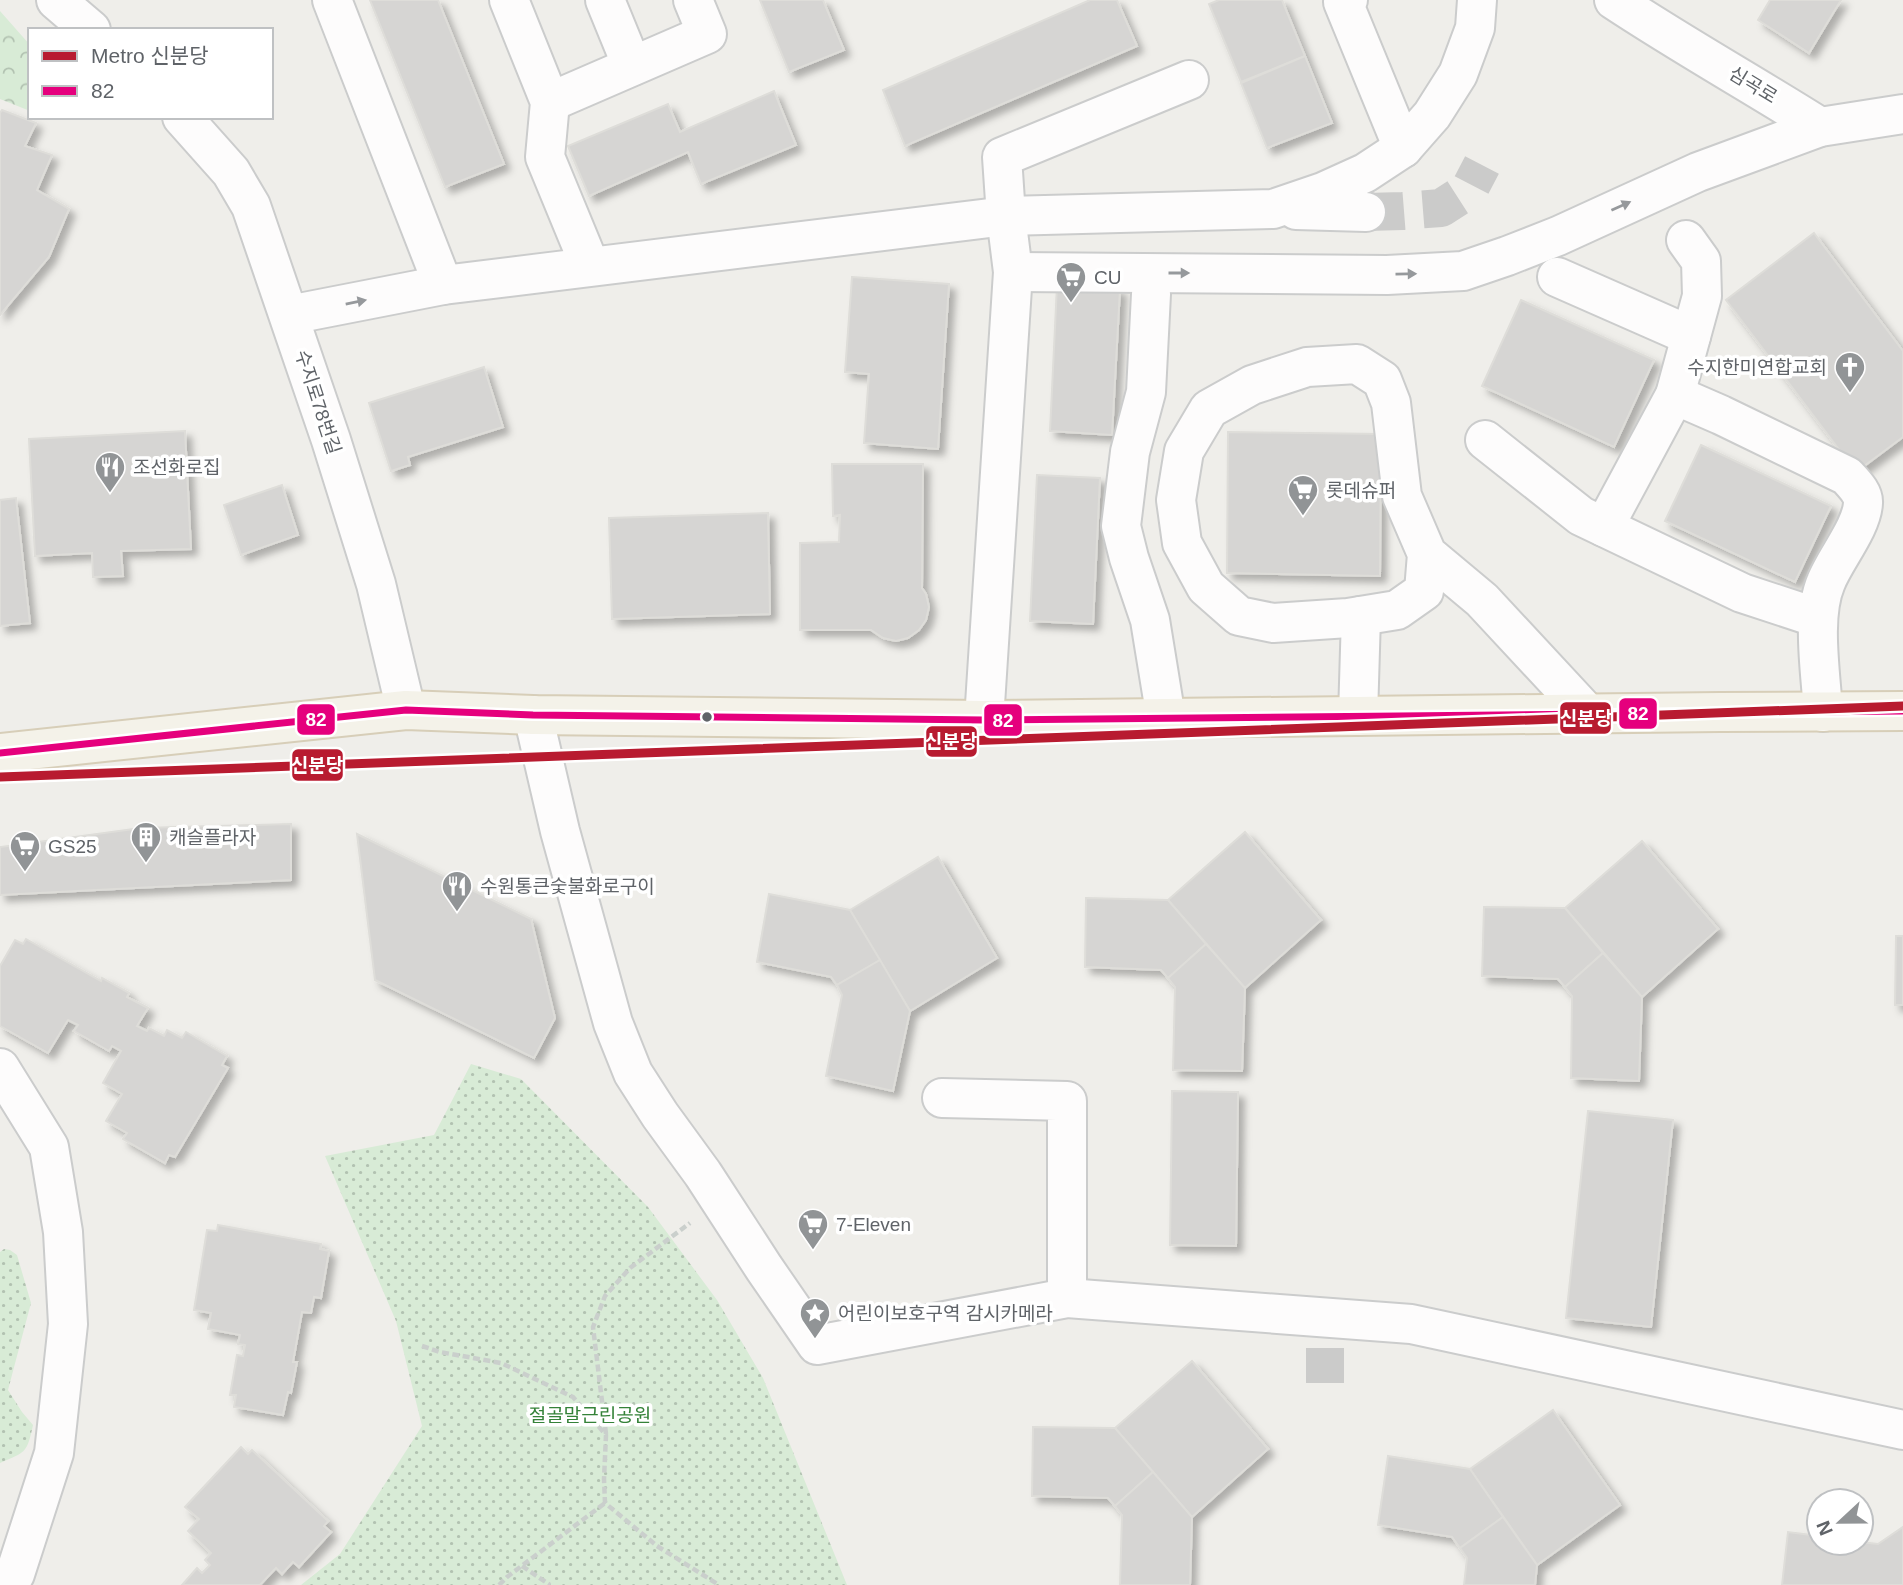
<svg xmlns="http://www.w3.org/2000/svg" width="1903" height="1585" font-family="Arial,'Noto Sans KR',sans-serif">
	<defs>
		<pattern id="forest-crowns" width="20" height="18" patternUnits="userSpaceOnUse" patternTransform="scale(1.75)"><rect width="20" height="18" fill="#d8ebd6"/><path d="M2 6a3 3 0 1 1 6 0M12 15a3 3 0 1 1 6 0" fill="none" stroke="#b2c2b1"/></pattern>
		<pattern id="park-dots" width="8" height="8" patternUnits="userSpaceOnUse" patternTransform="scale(1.75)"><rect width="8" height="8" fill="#d8ebd6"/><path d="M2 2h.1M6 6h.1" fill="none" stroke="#b2c2b1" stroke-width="1.8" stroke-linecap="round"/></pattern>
		<filter id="shadow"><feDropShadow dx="6" dy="6" stdDeviation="3.5" flood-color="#0004"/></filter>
	</defs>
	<rect width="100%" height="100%" fill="#efeeea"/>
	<path fill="url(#forest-crowns)" d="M0,11l30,34v66l-30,-12z"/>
	<g fill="url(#park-dots)">
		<path d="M471,1064l50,15 127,128 69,93 46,78 84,207h-546l39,-31 82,-128 -26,-105 -71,-165 109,-21z"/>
		<path d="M4,1249l6,1 7,5 14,48 -23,87 14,22 11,13c-6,28 -7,27 -33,38v-211z"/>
	</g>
	<g fill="#d6d5d3" stroke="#deddd9" stroke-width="2" filter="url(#shadow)">
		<path d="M370,0h68l66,164 -59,23z"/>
		<path d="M760,0h63l21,50 -55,22z"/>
		<path d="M1090,0h27l20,46 -232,100 -22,-56z"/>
		<path d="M1219,0h63l23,56 -64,26 -32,-78z"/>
		<path d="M1770,0h71l-32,53 -51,-33z"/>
		<path d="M1305,56l27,67 -65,25 -26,-65z"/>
		<path d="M774,91l22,54 -95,39 -13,-32 -99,44 -21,-50 100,-42 12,28z"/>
		<path d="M2,110l34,13 -11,23 27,9 -15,35 32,19 -20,48 -49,58v-202z"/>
		<path d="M1814,233l89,118v86l-47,35 -130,-172z"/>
		<path d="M852,277l97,7 -11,165 -74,-6 5,-69 -24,-2z"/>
		<path d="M1057,285l63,4 -8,146 -62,-4z"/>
		<path d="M1521,300l133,60 -40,87 -132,-61z"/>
		<path d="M484,367l19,60 -95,30 2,8 -19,6 -22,-68z"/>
		<path d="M185,431l6,118 -70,2 2,25 -30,1 -1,-24 -57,3 -6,-117z"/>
		<path d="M1228,432l153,2 -1,142 -153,-3z"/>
		<path d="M1701,445l130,61 -36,76 -130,-61z"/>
		<path d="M832,464h91l-1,124 4,6 3,13 -3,13 -7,10 -11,8 -12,3 -13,-3 -12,-8h-71v-87l39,-1 1,-27 -7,1z"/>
		<path d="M1037,475l63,3 -7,146 -63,-3z"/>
		<path d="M282,485l16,50 -57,20 -17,-50z"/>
		<path d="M16,498l14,125 -30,3v-126z"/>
		<path d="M768,513l2,101 -158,5 -3,-101z"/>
		<path d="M291,824v56l-291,15v-48l141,-19z"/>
		<path d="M1245,832l76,88 -76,68 -77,-88z"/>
		<path d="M357,834l174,85 24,99 -21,40 -159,-78z"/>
		<path d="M1642,841l76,88 -76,68 -77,-89z"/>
		<path d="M938,857l59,101 -87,53 -60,-101z"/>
		<path d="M769,894l81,16 30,50 -43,25 -6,-8 -74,-15z"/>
		<path d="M1086,898l82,2 38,44 -38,34 -7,-8 -76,-3z"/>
		<path d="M1484,907l81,1 38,45 -38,34 -7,-8 -76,-3z"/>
		<path d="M1896,936h7v69h-8z"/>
		<path d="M26,939l75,42 1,-3 27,15 -2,4 21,11 -11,18 10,5 2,-3 15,8 3,-6 15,8 4,-6 41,24 -5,9 6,3 -53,89 -6,-2 -4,8 -42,-24 4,-6 -21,-12 16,-27 -19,-11 18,-32 -9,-5 -3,5 -35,-20 4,-6 -10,-5 -20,33 -48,-27v-60l15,-26 8,4z"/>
		<path d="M1206,944l39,44 -3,83 -69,-1 2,-83 -7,-9z"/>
		<path d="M1603,953l39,44 -3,84 -68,-3 1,-82 -7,-9z"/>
		<path d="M880,960l30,51 -17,80 -67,-15 16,-81 -5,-10z"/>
		<path d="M1172,1091l66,1 -2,154 -66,-1z"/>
		<path d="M1588,1111l85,9 -22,207 -85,-9z"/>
		<path d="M218,1225l103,19 -1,5 9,2 -8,47 -7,-1 -3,16 -9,-1 -9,50h4l-6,31 -3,-1 -5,23 -49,-8 2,-12h-6l7,-40 6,1 2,-11 -7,-1 2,-9 -32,-6 3,-16 -17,-3 13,-80 10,1z"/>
		<path d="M1192,1361l76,88 -76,68 -77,-89z"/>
		<path d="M1553,1410l67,95 -83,60 -67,-96z"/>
		<path d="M1033,1427l82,1 38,44 -38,34 -7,-8 -76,-2z"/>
		<path d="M241,1447l7,7 4,-4 76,71 -4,5 7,6 -32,35 -6,-5 -11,12 -6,-6 -16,17h-78l15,-17 5,5 8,-8 -5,-5 6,-7 -23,-22 11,-12 -14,-12z"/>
		<path d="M1388,1456l82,13 33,48 -43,31 -8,-11 -74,-12z"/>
		<path d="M1153,1472l39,45 -2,68h-70l2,-70 -7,-9z"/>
		<path d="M1503,1517l34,48 -2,20h-71l3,-27 -7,-10z"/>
		<path d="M1903,1527v58h-121l6,-53 31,4v7l42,-1 17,2z"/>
	</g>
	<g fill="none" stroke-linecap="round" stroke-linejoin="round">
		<g stroke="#cbcbca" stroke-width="38" stroke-dasharray="38 19" stroke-linecap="butt">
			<path d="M1366,212l37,-1 38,-3 28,-18 13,-25"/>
			<path d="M1325,1383v-35"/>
		</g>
		<g stroke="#cbcccc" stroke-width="42">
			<g id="minor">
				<path d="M56,0l35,30"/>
				<path d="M332,0l111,285"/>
				<path d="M509,0l41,102 -5,55 45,109"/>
				<path d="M605,0l27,66"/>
				<path d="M1348,0l-5,2 60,146"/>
				<path d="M1614,0c68,45 138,84 206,127"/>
				<path d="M550,102l157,-68 -14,-34"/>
				<path d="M182,117l49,55 20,34 80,234 45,144 30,126"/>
				<path d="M1296,210l70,2"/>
				<path d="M1013,272l374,3 76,-4 44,-15 51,-20 140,-64 122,-45 83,-13"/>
				<path d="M1557,277l134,59"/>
				<path d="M1151,294l-5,98 -16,60 -9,74 8,32 21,62 16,98"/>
				<path d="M289,315l154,-30 563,-69 267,-7 50,-17 42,-19 38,-25 29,-33 26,-41 17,-46 2,-28"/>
				<path d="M1675,395l46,20 126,61c6,7 17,17 16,27 -1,24 -28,56 -37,79 -15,35 -5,92 -3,130"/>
				<path d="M1485,440l96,76 161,77 76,25"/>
				<path d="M1604,527l71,-132 27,-99 -1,-35 -15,-21"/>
				<path d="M1427,554l-3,37 -27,19 -49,8 -75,5 -34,-7 -33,-29 -24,-44 -6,-43 8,-49 25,-42 43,-24 55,-18 50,-3 25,16 9,23 11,93 25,58 55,46 105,113"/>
				<path d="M533,715l27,116 53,192 20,50 27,42 43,59 61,94 53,77 250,-47 344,26 492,106"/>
				<path d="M1358,716l3,-100"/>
				<path d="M984,720l29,-448 -7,-56 -4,-59 187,-77"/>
				<path d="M0,1068l49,79 14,85 5,92 -14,129 -39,121 -8,11"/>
				<path d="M942,1098l125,3v197"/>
			</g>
		</g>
		<g stroke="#d7ceb8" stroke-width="42">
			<path id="major" d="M0,753l406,-43 127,5 451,5 736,-8 183,-1"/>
		</g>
		<g stroke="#cacfcc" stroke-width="4.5" stroke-dasharray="7 3.5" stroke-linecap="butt">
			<path d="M422,1346l18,6 61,11 72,34 33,38 -2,44 1,24 52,43 62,39"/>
			<path d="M606,1434l-13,-107 12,-31 25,-28 60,-45"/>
			<path d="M522,1566l28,19"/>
			<path d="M499,1585l8,-8 98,-74"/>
		</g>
		<use href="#minor" stroke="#fdfcfc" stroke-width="38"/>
		<use href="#major" stroke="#f4f2e9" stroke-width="38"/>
		<g stroke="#fff" stroke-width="12">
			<path id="bus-1" d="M0,753l406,-43 127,5 451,5 919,-9"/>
		</g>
		<use href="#bus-1" stroke="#e5007d" stroke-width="7"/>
		<g stroke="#fff" stroke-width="14">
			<path id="metro-1" d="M0,777l1903,-71"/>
		</g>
		<use href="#metro-1" stroke="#b81b30" stroke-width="9"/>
	</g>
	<defs><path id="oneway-solid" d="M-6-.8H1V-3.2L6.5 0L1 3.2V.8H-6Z" transform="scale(1.75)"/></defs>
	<g fill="#96999c">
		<use href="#oneway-solid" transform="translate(1621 206) rotate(-24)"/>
		<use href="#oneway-solid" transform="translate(1179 273)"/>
		<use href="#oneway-solid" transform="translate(1406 274) rotate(-1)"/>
		<use href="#oneway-solid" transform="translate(356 302) rotate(-11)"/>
	</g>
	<defs>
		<g id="supermarket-pin" transform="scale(1.575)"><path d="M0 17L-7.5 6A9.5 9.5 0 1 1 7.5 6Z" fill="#919496" stroke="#fff"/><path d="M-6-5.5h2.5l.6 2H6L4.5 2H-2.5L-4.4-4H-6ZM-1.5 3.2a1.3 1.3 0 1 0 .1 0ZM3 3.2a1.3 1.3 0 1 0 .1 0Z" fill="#fff"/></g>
		<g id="church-pin" transform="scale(1.575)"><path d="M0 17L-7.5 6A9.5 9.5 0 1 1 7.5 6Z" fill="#919496" stroke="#fff"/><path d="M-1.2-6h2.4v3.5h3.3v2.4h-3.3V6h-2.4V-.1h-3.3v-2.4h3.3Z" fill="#fff"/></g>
		<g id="restaurant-pin" transform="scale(1.575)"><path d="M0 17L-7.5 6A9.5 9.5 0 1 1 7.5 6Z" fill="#919496" stroke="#fff"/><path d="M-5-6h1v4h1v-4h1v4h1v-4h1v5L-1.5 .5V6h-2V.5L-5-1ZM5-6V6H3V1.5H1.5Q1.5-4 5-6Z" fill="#fff"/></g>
		<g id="building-pin" transform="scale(1.575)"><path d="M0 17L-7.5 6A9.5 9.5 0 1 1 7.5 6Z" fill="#919496" stroke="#fff"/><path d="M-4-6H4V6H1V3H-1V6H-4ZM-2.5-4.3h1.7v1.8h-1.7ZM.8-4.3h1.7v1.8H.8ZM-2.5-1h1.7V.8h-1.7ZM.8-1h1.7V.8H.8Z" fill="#fff"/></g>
		<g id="sight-pin" transform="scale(1.575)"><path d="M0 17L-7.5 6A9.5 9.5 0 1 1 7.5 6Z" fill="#919496" stroke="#fff"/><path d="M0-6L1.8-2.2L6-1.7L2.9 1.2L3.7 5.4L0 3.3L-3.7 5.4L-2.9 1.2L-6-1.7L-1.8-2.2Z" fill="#fff"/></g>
	</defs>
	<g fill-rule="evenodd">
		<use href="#supermarket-pin" x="1071" y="277"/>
		<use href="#church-pin" x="1850" y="367"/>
		<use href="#restaurant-pin" x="110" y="467"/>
		<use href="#supermarket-pin" x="1303" y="490"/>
		<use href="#building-pin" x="146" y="837"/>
		<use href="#supermarket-pin" x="25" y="846"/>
		<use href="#restaurant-pin" x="457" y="886"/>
		<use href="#supermarket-pin" x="813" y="1224"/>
		<use href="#sight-pin" x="815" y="1313"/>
	</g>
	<circle fill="#5f6368" stroke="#fff" stroke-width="2.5" cx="707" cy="717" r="6"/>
	<g text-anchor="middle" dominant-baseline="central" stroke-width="7" stroke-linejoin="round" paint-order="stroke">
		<g font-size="19" fill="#5f6368" stroke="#fff">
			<text transform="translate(1753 85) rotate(31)">심곡로</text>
			<text transform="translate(318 402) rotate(72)">수지로78번길</text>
		</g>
		<g font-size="19" fill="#5f6368" stroke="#fff" text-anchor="start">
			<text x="1094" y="277">CU</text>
			<text x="1827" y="367" text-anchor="end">수지한미연합교회</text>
			<text x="133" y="467">조선화로집</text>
			<text x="1326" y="490">롯데슈퍼</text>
			<text x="169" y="837">캐슬플라자</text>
			<text x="48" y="846">GS25</text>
			<text x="480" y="886">수원통큰숯불화로구이</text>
			<text x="836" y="1224">7-Eleven</text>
			<text x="838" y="1313">어린이보호구역 감시카메라</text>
		</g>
		<g font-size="19" fill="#348238" stroke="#fff">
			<text x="590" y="1415">절골말근린공원</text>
		</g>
	</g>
	<g stroke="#fff" stroke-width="2.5">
		<rect x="1618" y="697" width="40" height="33" rx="7" fill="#e5007d"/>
		<rect x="1559" y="701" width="53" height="34" rx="7" fill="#b81b30"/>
		<rect x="296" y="703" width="40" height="33" rx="7" fill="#e5007d"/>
		<rect x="983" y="703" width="40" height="34" rx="7" fill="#e5007d"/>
		<rect x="925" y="725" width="53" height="33" rx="7" fill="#b81b30"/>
		<rect x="291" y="748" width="53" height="34" rx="7" fill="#b81b30"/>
	</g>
	<g font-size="19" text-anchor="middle" font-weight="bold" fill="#fff">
		<text x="1638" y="720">82</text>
		<text x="1586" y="725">신분당</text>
		<text x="316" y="726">82</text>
		<text x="1003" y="727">82</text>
		<text x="951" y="748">신분당</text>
		<text x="317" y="772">신분당</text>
	</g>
	<rect x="28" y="28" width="245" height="91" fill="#ffffff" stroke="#bfc1c3" stroke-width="2"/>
	<rect x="42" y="51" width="35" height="10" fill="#b81b30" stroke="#bfc1c3" stroke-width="2"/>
	<text x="91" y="63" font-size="21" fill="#5f6368">Metro 신분당</text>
	<rect x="42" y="86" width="35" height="10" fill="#e5007d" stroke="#bfc1c3" stroke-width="2"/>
	<text x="91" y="98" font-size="21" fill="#5f6368">82</text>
	<g transform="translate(1840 1522) rotate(248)"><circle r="33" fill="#ffffff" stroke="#bfc1c3" stroke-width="2"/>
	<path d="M0-5L12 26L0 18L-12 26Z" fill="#919496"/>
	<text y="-10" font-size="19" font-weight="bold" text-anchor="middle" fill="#5f6368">N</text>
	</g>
</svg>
